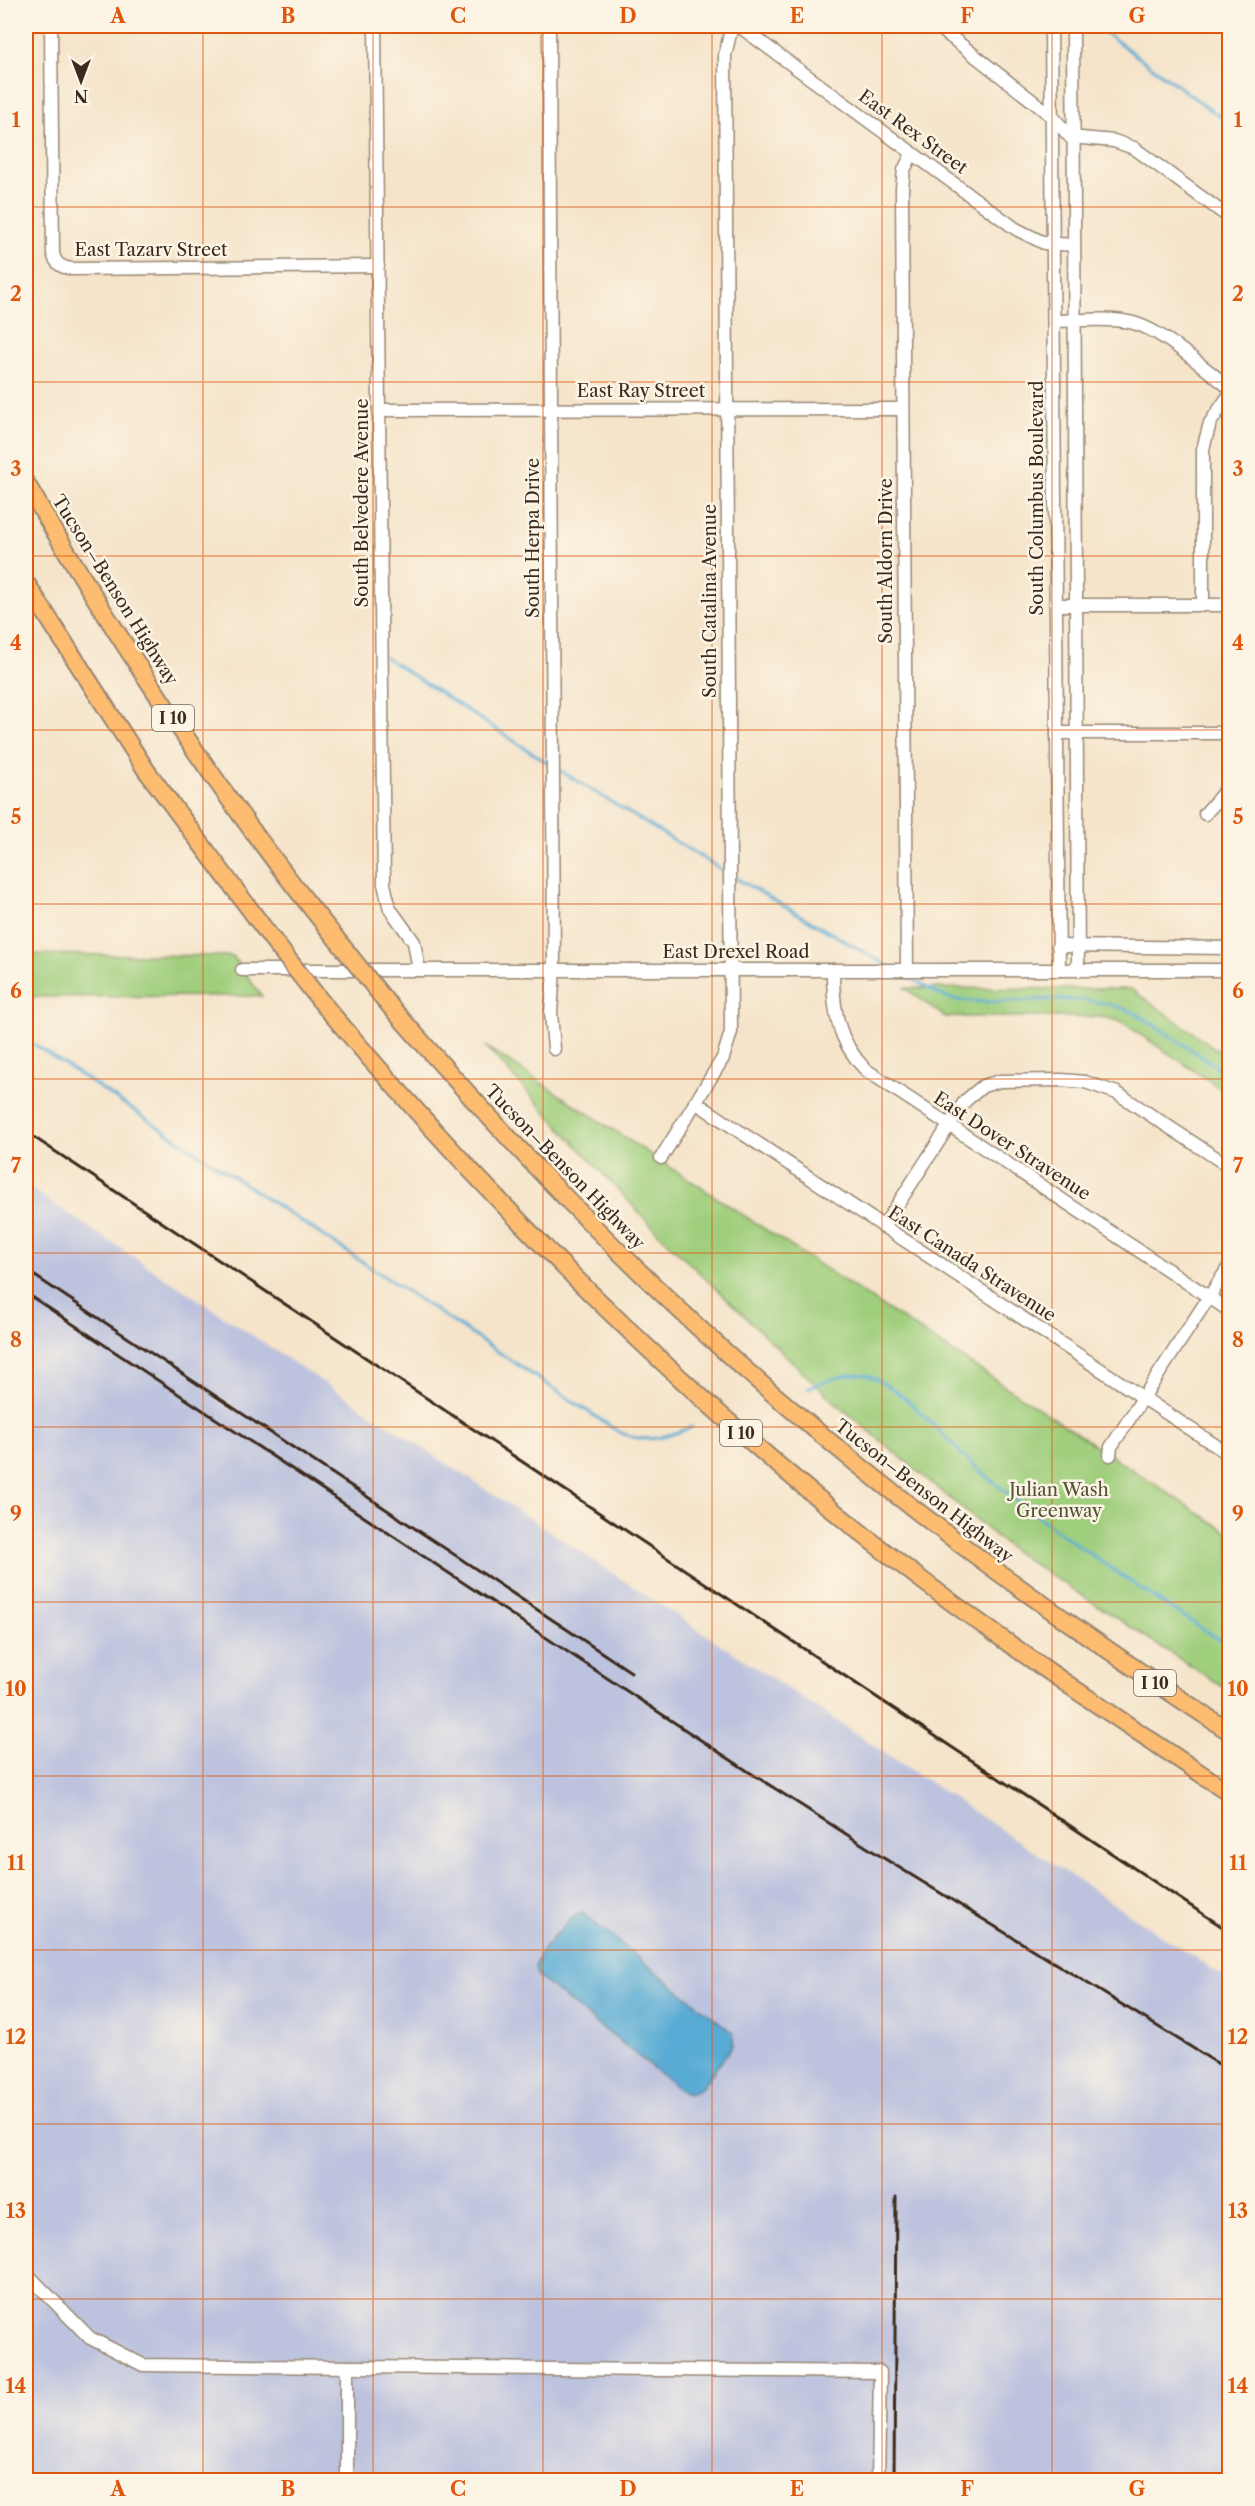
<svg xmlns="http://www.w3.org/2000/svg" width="1255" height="2506" font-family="'Libre Caslon Text',serif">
	<rect width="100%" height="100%" fill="#fcf5e5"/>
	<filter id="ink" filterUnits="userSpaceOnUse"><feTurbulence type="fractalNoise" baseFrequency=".0167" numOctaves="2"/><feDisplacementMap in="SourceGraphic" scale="12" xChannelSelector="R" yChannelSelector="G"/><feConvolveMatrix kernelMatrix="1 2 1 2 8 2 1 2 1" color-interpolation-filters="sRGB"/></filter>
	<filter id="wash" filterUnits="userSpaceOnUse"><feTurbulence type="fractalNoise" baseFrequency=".008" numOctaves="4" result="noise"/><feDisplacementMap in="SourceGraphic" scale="24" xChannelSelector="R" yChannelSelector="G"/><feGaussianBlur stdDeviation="1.35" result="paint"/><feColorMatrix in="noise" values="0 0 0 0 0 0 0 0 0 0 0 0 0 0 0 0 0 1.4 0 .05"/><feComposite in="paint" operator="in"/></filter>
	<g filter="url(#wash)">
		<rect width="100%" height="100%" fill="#f5e4ca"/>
		<path fill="#bdc3de" d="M26,1186l1203,794v500h-1203z"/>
		<g fill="#9fce7c" stroke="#6d7c4d" stroke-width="1.5">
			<path d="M26,954l207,2 29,40 -236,1z"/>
			<path d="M905,988l226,1 98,69v36l-109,-73 -19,-4h-156z"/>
			<path d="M485,1046l744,487v158l-217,-141 -180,-150 -175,-168z"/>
		</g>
		<path fill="#59abd4" stroke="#4a6a79" stroke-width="1.5" d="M582,1913l151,120v13l-33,43 -13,4 -6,-3 -143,-113c-2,-5 -4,-8 -2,-14 4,-13 34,-47 46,-50z"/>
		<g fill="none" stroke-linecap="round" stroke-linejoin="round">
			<g stroke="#59abd4" stroke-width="3">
				<path d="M1096,26l134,98"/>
				<path d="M385,657l163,106"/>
				<path d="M556,768l171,105"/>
				<path d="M732,876l156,90"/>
				<path d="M904,974c17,9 36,24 55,26 58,7 123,-13 178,14l93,61"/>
				<path d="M26,1039l593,393c27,13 47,5 73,-5"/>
				<path d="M808,1388c19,-7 47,-20 66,-10 40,19 72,64 106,93 78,64 163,121 250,175"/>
			</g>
		</g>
	</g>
	<g filter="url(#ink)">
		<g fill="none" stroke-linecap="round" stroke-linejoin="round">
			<g stroke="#988774" stroke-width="15">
				<g id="minor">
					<path d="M51,26l2,227c2,11 9,15 20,16l305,-3"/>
					<path d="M375,26l9,858 6,25 24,33 5,28"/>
					<path d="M549,26l5,944 -3,43 3,36"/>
					<path d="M739,26l277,203 28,14 30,2"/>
					<path d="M937,26l116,91 17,20 44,4 20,7 96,70"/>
					<path d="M1051,26l8,944"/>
					<path d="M1073,26l5,944"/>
					<path d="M1054,321c24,0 51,-4 75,1 32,6 74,46 101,66"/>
					<path d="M380,410l523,-1"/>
					<path d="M1056,605h174"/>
					<path d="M1203,605v-156l7,-26 20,-29"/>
					<path d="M1057,733h173"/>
					<path d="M1205,814l25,-29"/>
					<path d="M1058,946l172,2"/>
					<path d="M242,970h988"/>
					<path d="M833,970c0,39 4,71 33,100l364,241"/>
					<path d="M907,970l-5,-782 2,-18 8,-16"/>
					<path d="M695,1102l535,353"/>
					<path d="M661,1158l62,-100 8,-26 -6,-977 7,-29"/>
					<path d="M883,1227l82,-126 18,-15 17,-5 62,-1 23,2 32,11 113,74"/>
					<path d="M1110,1455l1,-8 119,-182"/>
					<path d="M26,2273l64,65 53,27 737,7 -2,108"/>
					<path d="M347,2480v-113"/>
				</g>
			</g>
			<g stroke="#988774" stroke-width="20">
				<g id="highway">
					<path d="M26,483c93,160 195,315 312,458"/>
					<path d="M26,583l120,187 126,169"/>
					<path d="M319,999c165,196 345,378 547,538 116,92 240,174 364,256"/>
					<path d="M384,999c121,139 248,274 388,394 146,126 297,233 458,339"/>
				</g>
			</g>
			<use href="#minor" stroke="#fff" stroke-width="12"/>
			<use href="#highway" stroke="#fdbc6f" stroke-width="16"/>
			<g stroke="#3b2a1e" stroke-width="3">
				<path d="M26,1132l1204,800"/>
				<path d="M26,1270l605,402"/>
				<path d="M26,1293l723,479 133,85 348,214"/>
				<path d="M894,2480l2,-283"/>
			</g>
			<g stroke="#988774" stroke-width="20" stroke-linecap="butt">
				<g id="highway-bridge">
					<path d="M272,939l47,60"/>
					<path d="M338,941l46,58"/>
				</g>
			</g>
			<use href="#highway-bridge" stroke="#fdbc6f" stroke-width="16"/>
		</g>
	</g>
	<path fill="none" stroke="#df570d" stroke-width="1.5" stroke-opacity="0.55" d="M203,26v2454M373,26v2454M543,26v2454M712,26v2454M882,26v2454M1052,26v2454M26,207h1204M26,382h1204M26,556h1204M26,730h1204M26,904h1204M26,1079h1204M26,1253h1204M26,1427h1204M26,1602h1204M26,1776h1204M26,1950h1204M26,2124h1204M26,2299h1204"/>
	<g text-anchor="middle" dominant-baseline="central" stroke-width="5" stroke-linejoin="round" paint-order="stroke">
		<g fill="#fcf5e5" stroke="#75675a" stroke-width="1.5">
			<rect x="152" y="705" width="42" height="26" rx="4.5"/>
			<rect x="720" y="1420" width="42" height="26" rx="4.5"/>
			<rect x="1134" y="1670" width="42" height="26" rx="4.5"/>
		</g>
		<g font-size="16" font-weight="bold" fill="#3b2a1e">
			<text x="173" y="718">I 10</text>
			<text x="741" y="1433">I 10</text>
			<text x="1155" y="1683">I 10</text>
		</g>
		<g font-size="18" fill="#3b2a1e" stroke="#fcf5e5">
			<text transform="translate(913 132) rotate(36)">East Rex Street</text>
			<text x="151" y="250">East Tazarv Street</text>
			<text x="641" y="391">East Ray Street</text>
			<text transform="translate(1037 498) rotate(-90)">South Columbus Boulevard</text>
			<text transform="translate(362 503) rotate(-90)">South Belvedere Avenue</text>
			<text transform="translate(533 538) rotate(-90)">South Herpa Drive</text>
			<text transform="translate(886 561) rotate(-90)">South Aldorn Drive</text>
			<text transform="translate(115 590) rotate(58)">Tucson–Benson Highway</text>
			<text transform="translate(710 601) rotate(-90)">South Catalina Avenue</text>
			<text x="736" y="952">East Drexel Road</text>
			<text transform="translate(1012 1146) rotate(33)">East Dover Stravenue</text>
			<text transform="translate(565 1167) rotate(46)">Tucson–Benson Highway</text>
			<text transform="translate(972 1264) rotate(33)">East Canada Stravenue</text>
			<text transform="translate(924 1491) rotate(38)">Tucson–Benson Highway</text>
		</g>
		<g font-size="18" fill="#545336" stroke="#fcf5e5">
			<text x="1059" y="1490">Julian Wash<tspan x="1059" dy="21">Greenway</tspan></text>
		</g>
	</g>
	<rect width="1255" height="2506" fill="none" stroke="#fcf5e5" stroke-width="66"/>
	<g transform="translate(81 81) rotate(180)" stroke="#fcf5e5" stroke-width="4.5" paint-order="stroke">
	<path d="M0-4.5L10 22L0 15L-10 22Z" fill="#3b2a1e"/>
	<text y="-9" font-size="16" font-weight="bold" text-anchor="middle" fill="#3b2a1e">N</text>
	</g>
	<rect x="33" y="33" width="1189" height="2440" fill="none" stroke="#df570d" stroke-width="2"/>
	<g font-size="20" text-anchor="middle" font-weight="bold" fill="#df570d">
		<text x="118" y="23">A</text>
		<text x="288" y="23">B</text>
		<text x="458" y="23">C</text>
		<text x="628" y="23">D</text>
		<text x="797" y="23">E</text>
		<text x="967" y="23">F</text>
		<text x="1137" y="23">G</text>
		<text x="16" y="127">1</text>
		<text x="1238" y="127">1</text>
		<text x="16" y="301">2</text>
		<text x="1238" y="301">2</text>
		<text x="16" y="476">3</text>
		<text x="1238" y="476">3</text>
		<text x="16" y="650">4</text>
		<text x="1238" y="650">4</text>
		<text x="16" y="824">5</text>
		<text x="1238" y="824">5</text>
		<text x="16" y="998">6</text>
		<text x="1238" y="998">6</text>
		<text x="16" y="1173">7</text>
		<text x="1238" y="1173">7</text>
		<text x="16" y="1347">8</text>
		<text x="1238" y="1347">8</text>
		<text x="16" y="1521">9</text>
		<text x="1238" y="1521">9</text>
		<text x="16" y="1696">10</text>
		<text x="1238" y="1696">10</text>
		<text x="16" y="1870">11</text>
		<text x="1238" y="1870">11</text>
		<text x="16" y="2044">12</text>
		<text x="1238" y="2044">12</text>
		<text x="16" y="2218">13</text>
		<text x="1238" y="2218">13</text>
		<text x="16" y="2393">14</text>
		<text x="1238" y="2393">14</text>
		<text x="118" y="2496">A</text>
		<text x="288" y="2496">B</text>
		<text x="458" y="2496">C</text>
		<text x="628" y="2496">D</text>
		<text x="797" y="2496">E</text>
		<text x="967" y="2496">F</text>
		<text x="1137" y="2496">G</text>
	</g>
</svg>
